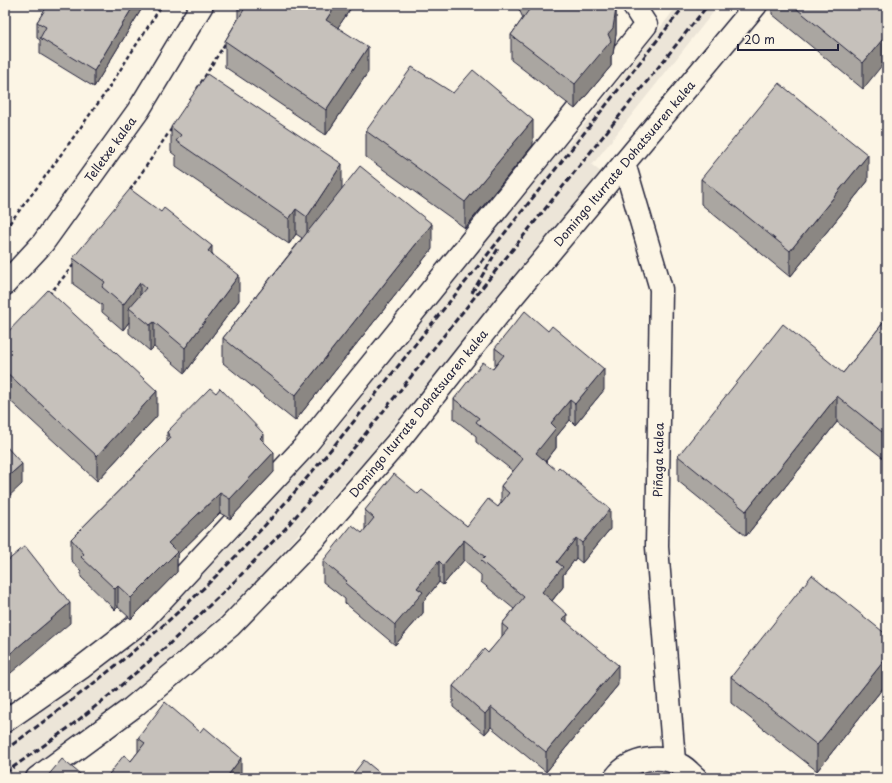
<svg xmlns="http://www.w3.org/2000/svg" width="892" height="783" font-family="'Playpen Sans',sans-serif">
	<rect width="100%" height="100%" fill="#fcf5e5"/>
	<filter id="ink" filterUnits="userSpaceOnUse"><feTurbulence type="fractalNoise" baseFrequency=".025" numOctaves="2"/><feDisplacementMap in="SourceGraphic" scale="8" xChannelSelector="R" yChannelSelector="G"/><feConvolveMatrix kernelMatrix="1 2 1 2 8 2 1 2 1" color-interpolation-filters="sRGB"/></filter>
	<g filter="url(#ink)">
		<path fill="#ece5d8" d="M678,5h41l-127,160 10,8 -236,286 -113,126 -88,84 -91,70 -55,39h-14v-42l18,-12 107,-83 110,-105 90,-99 197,-253 36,-43 5,4z"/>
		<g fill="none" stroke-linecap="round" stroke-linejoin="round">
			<g stroke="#22223b" stroke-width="25">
				<g id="minor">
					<path d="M624,163l37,126 -4,258 17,214"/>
					<path d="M5,721l76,-53 60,-46 165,-177 340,-420 -13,-20"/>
					<path d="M37,778l95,-70 98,-82 84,-87 81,-94 114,-144 247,-296"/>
					<path d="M615,778c15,-20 46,-25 67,-12 5,3 9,8 14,12"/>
				</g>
			</g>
			<g stroke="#22223b" stroke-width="25">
				<path id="tertiary" d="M5,284l38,-41 95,-132 64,-106"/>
			</g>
			<g stroke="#22223b" stroke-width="2.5" stroke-dasharray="4 3" stroke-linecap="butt">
				<path d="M197,89l29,-47"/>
				<path d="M130,190l42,-62"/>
				<path d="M5,229l34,-44 65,-90 58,-90"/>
				<path d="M49,295l26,-32"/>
			</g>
			<use href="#minor" stroke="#fcf5e5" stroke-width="22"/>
			<use href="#tertiary" stroke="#fcf5e5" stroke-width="22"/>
			<g stroke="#22223b" stroke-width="3" stroke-dasharray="6 3" stroke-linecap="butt">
				<path d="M472,293l27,-46"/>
				<path d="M5,750c77,-56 152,-114 219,-182 73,-73 137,-155 201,-236 88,-108 174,-218 260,-327"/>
				<path d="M5,773l62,-44 39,-31 59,-50 71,-68 49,-51 73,-86 350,-438"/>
			</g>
		</g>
		<g fill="#aaa6a1" stroke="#22223b">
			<path d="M48,5h96l-50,82 -54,-33v-14l-3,-2v-16z"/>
			<path d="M238,5h115l-15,22 30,45 -42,63 -101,-68v-26l13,-22z"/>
			<path d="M517,5h99v29l-3,20 -2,2v10l-36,43 -64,-49v-25l12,-17z"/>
			<path d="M772,5h115l-24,84 -91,-75z"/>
			<path d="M453,93l80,52 -68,83 -99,-71v-26z"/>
			<path d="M171,127l171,62 90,60 -137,172 -72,-58v-25l79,-100 -6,-4 -7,10 -113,-77v-11l-5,-4z"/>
			<path d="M5,159l4,26v20l-4,1z"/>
			<path d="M701,179l167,2 -78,96 -89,-73z"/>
			<path d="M212,253l27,47 -54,73 -31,-26 -4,4 -21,-18v-11l-6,8 -21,-18v-7l-29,-21v-26z"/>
			<path d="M887,318v143l-50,-39 -91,114 -68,-55v-25l165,-83z"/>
			<path d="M5,335l152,81 -60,65 -92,-85z"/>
			<path d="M495,348l109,42 -29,35 -5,-5 -14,17v11l-10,13 64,68 -28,34 -6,-5 -13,17v12l-11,14 15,22 51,62 -72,87 -55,-45 -6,7 -32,-27v-21l35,-33 14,-16v-13l12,-15 -33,-27v-7l-17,-15 -21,25 -4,-3 -16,20v11l-28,32 -50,-42v-4l-22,-17v-21l39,-28 3,-3v-20l53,-16 49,32 31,-19 3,-4v-17l12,-15 -37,-29v-6l-22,-17v-20l39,-30 2,-3z"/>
			<path d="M167,432l97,10 10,30 -44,47 -10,-6 -43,42v17l-46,47 -13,-12 -3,3 -34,-33v-6l-10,-11v-21l96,-97z"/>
			<path d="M887,635v48l-70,88 -86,-68v-26z"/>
			<path d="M138,738l103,40 -110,-17 7,-9z"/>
		</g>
		<g fill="#8b8783" stroke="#22223b">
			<path d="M134,5h10l-50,82v-16z"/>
			<path d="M336,5h17l-27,40v-25z"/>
			<path d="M616,9v25l-3,20 -2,2v10l-36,43v-25l33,-50z"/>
			<path d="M887,34v25l-24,30v-26z"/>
			<path d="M368,47v25l-42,63v-25z"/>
			<path d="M533,120v25l-68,83v-26z"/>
			<path d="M868,155v26l-78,96v-26z"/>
			<path d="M342,164v25l-35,53v-25z"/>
			<path d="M296,209v25l-7,10v-25z"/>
			<path d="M432,224v25l-137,172v-25z"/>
			<path d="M212,246v25l-4,-20z"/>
			<path d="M239,275v25l-54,73v-25z"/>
			<path d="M140,283v25h-11v14l-6,8v-25z"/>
			<path d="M154,322v25l-4,4v-26z"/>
			<path d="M604,369v21l-29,35v-21z"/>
			<path d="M157,391v25l-60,65v-25z"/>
			<path d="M837,396v26l-91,114v-25z"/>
			<path d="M570,400v20l-14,17v11l-20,25v-20l15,-30z"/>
			<path d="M264,434v21l-4,-17z"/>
			<path d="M274,452v20l-44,47v-20z"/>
			<path d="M22,464v20l-17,16v-21z"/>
			<path d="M220,493v20l-43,42v17l-46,47v-21l37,-55z"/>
			<path d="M610,509v20l-28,34v-20z"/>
			<path d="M576,538v20l-13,17v12l-21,26v-21l15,-30z"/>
			<path d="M464,540v20l-21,25v-20z"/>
			<path d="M439,561v21l-16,20v11l-28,32v-20l22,-37z"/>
			<path d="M118,586v21l-3,3v-21z"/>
			<path d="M70,603v20l-65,55v-20z"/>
			<path d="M567,614v20l-4,-15z"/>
			<path d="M887,657v26l-70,88v-26z"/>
			<path d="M618,665v20l-72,87v-20z"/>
			<path d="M491,707v20l-6,7v-20z"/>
			<path d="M241,758v20h-15z"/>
		</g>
		<g fill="#c6c1bb" stroke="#22223b">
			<path d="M48,5h86l-40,66 -54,-33 6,-11 -9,-5z"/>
			<path d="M241,5h95l-10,15 42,27 -42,63 -101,-69 20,-33z"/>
			<path d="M530,5h86v4l-3,19 -5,6 3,7 -36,43 -64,-49 20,-28z"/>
			<path d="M792,5h95v29l-24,29z"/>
			<path d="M412,67l41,26 20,-23 60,50 -68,82 -99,-71z"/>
			<path d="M207,74l135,90 -35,53 -11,-8 -7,10 -113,-78 5,-6 -10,-8z"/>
			<path d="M779,83l89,72 -78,96 -89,-72z"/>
			<path d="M5,159l4,26 -4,1z"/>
			<path d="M360,166l72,58 -137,172 -72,-58z"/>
			<path d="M130,189l31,23 3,-4 48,38 -4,5 31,24 -54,73 -31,-26 -4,3 -21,-17 17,-20 -6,-5 -17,22 -21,-18 3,-5 -32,-24z"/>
			<path d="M48,290l109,101 -60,65 -92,-85v-36z"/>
			<path d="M525,311l23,20 4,-5 52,43 -29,35 -5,-4 -19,23 5,5 -20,25 20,17 3,-3 51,42 -28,34 -6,-5 -19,24 6,5 -21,25 25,22 -4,5 55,46 -72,87 -55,-45 -6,7 -32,-28 31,-37 4,4 20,-24 -6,-5 22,-27 -43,-36 4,-4 -21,-17 -21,25 -4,-4 -22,27 6,4 -28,33 -50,-42 2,-2 -24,-20 29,-36 10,8 12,-15 -9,-8 29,-36 24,20 4,-4 45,36 21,-27 10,8 11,-14 -8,-7 22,-27 -47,-37 3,-4 -25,-19 29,-37 10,7 11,-14 -9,-7z"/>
			<path d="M887,318v118l-50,-40 -91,115 -68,-55 105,-132 60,49z"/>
			<path d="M210,388l6,5 4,-5 44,46 -4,4 14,14 -44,47 -10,-6 -52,50 9,9 -46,46 -13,-12 -3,3 -34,-32 3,-3 -13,-15 100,-101 -4,-6z"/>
			<path d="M5,445l17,19 -17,15z"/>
			<path d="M25,546l45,57 -65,55v-95z"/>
			<path d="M812,575l75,60v22l-70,88 -86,-68z"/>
			<path d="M165,702l35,30 4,-5 37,31 -15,20h-120l18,-23 7,6 14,-18 -7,-5z"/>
			<path d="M62,759l23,19h-39z"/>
			<path d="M364,760l22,18h-36z"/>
		</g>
	</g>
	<g text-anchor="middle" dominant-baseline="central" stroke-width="4" stroke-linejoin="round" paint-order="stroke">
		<g font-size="12" fill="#22223b" stroke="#fcf5e5">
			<text transform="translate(110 149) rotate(-54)">Telletxe kalea</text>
			<text transform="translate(624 163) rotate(-50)">Domingo Iturrate Dohatsuaren kalea</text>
			<text transform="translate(418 413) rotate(-51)">Domingo Iturrate Dohatsuaren kalea</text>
			<text transform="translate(658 460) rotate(-89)">Piñaga kalea</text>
		</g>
	</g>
	<rect width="892" height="783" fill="none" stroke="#fcf5e5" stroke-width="20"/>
	<rect x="10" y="10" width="872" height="763" fill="none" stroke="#22223b" stroke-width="1.5" filter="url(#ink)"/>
	<path d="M738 44v6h100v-6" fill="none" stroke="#22223b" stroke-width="2"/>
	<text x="744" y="44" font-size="12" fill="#22223b" stroke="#fcf5e5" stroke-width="3" paint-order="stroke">20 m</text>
</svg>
